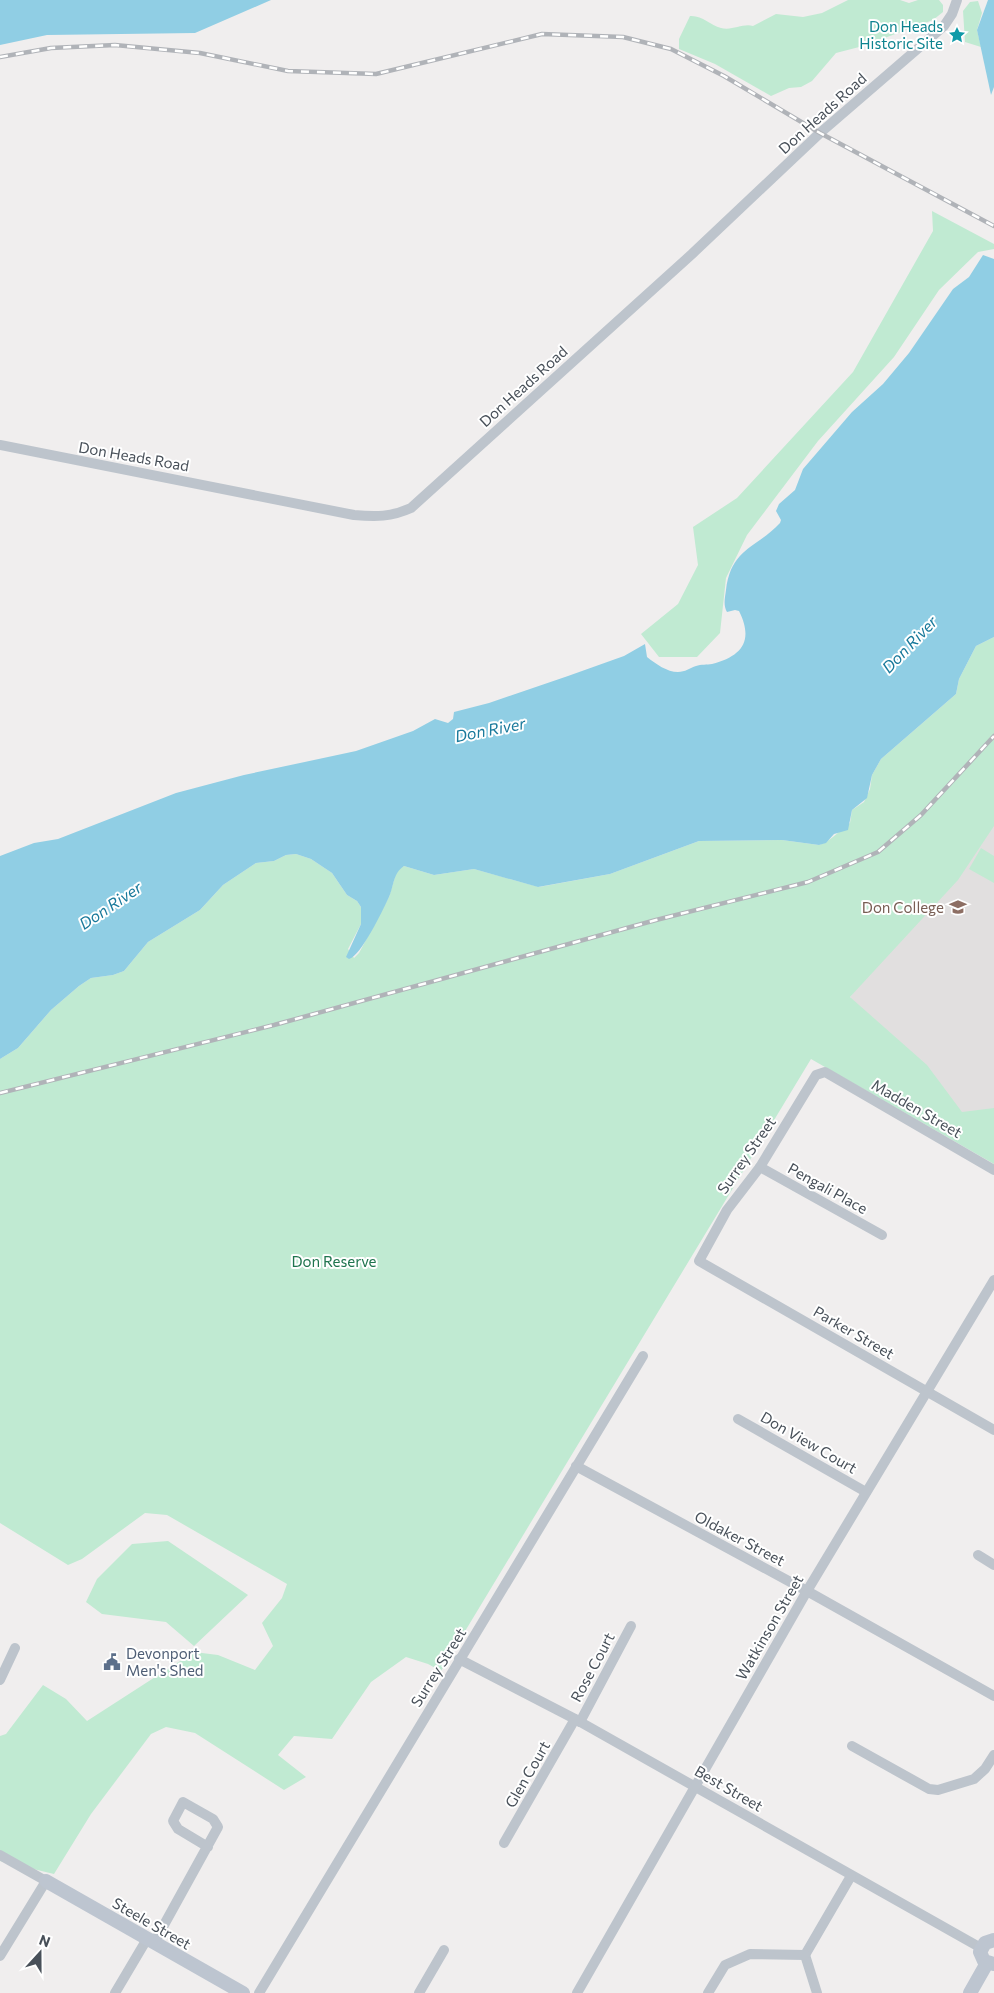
<svg xmlns="http://www.w3.org/2000/svg" width="994" height="1993" font-family="Commissioner,sans-serif">
	<rect width="100%" height="100%" fill="#f0eeee"/>
	<path fill="#e1dfdf" d="M994,817v347l-144,-167z"/>
	<g fill="#c0ead2">
		<path d="M848,0h52l9,3 9,-3h21l4,5v7l-10,8 -70,26 -27,7 -24,28 -11,6 -12,1 -18,8 -56,-32 -36,-15v-10l11,-23c12,-1 20,9 31,12 11,3 22,-5 32,-2l23,-12 27,3 19,-4z"/>
		<path d="M978,1l4,12 -5,17 4,17 -16,-5 -2,-31 7,-9z"/>
		<path d="M932,211l62,33v5l-16,3 -39,38 -45,67 -76,84 -71,94 -21,43 -6,55 -23,24h-38l-18,-23 37,-30 20,-39 -5,-38 44,-29 116,-126 80,-141z"/>
		<path d="M994,637v189l-36,54 -108,117 77,68 35,47 32,-4v56l-183,-105 -370,612 -13,-7 -22,-7 -35,25 -39,57 -38,-3 -16,19 28,22 -22,13 -89,-57 -29,-6 -15,7 -60,80 -37,60 -54,-13v-125l6,-2 37,-49 23,14 21,22 107,-69 24,3 37,15 18,-24 -11,-23 20,-25 5,-14 -120,-69 -22,-2 -63,46 -14,6 -68,-42v-464l18,-11 33,-38 28,-24 12,-8 22,-3 11,-4 24,-29 52,-32 23,-25 33,-22 18,-2 12,-6 10,-1 15,5 21,14 15,22 10,6 4,6v17l-13,25 6,9 5,-5 30,-56 8,-27 7,-4 30,9 40,-6 65,18 71,-13 89,-33 83,-1 37,5c11,-3 21,-15 31,-22l2,-13 12,-8 6,-13 2,-14 9,-16 75,-65 3,-15 17,-33z"/>
		<path d="M981,848l13,8v27l-25,-14z"/>
		<path d="M168,1541l80,54 -54,51 -28,-24 -64,-8 -16,-12 11,-23 35,-35z"/>
	</g>
	<g fill="#90cee4">
		<path d="M0,0h271l-76,33 -148,2 -47,10z"/>
		<path d="M988,0h6v87l-3,8 -14,-65z"/>
		<path d="M983,255l11,4v378l-18,9 -17,33 -3,15 -75,65 -9,16 -5,23 -15,12 -4,20 -14,4 -8,9 -7,2 -37,-5 -83,1 -89,33 -72,13 -64,-18 -40,6 -30,-9c-11,7 -10,20 -15,31 -6,13 -28,59 -40,62l-3,-2 15,-33v-17l-4,-6 -10,-6 -15,-22 -21,-14 -15,-5 -10,1 -12,6 -18,2 -33,22 -23,25 -52,32 -24,29 -11,4 -22,3 -12,8 -28,24 -33,38 -18,11v-203l34,-13 24,-4 118,-46 68,-18 112,-24 57,-20 22,-12 13,4 5,-4 1,-7 35,-9 79,-27 56,-20 21,-12 2,13c9,7 20,15 31,15 7,0 12,-4 18,-6 5,-2 11,-1 16,-2 30,-8 42,-23 27,-53l-4,-1 -8,2c-4,-7 -2,-14 -1,-22 5,-42 31,-42 54,-67l1,-3 -5,-9 3,-7 16,-14 8,-21 49,-57 31,-28 26,-31 44,-64 16,-12z"/>
	</g>
	<g fill="none" stroke-linecap="round" stroke-linejoin="round">
		<g stroke="#bdc4cc" stroke-width="10">
			<path d="M0,445l354,70c22,2 37,2 57,-7l281,-254 128,-121 124,-107 8,-12 5,-14"/>
			<path d="M760,1167l122,68"/>
			<path d="M994,1170l-169,-98 -9,3 -56,92 -33,43 -28,51 295,169"/>
			<path d="M738,1419l128,73"/>
			<path d="M576,1466l231,125 187,105"/>
			<path d="M978,1555l16,10"/>
			<path d="M459,1659l116,60 406,229"/>
			<path d="M0,1680l15,-32"/>
			<path d="M580,1722l51,-96"/>
			<path d="M852,1746l77,43 9,1 36,-11 11,-10 9,-14"/>
			<path d="M504,1843l71,-124"/>
			<path d="M0,1855l46,26 -46,75"/>
			<path d="M154,1943l64,-116 -5,-8 -30,-17 -10,19 5,8 30,18"/>
			<path d="M805,1955l46,-79"/>
			<path d="M805,1955l12,38"/>
			<path d="M115,1993l32,-54"/>
			<path d="M259,1993l384,-637"/>
			<path d="M419,1993l25,-43"/>
			<path d="M577,1993l230,-402 187,-311"/>
			<path d="M708,1993l17,-28 25,-11 55,1"/>
		</g>
		<g stroke="#bdc5d0" stroke-width="14">
			<path d="M46,1881l197,112"/>
			<path d="M994,1940l-9,3 -5,9 4,9 10,3"/>
			<path d="M970,1993l17,-30"/>
		</g>
		<g stroke="#b0b3b8" stroke-width="4.5">
			<g id="rail">
				<path d="M0,57l51,-9 64,-3 85,8 88,18 88,3 166,-40 81,3 48,12 53,27 96,57 174,93"/>
				<path d="M0,1093l274,-68 382,-105 152,-38 70,-30 43,-37 73,-79"/>
			</g>
		</g>
		<use href="#rail" stroke="#fff" stroke-width="2.5" stroke-dasharray="8" stroke-linecap="butt"/>
	</g>
	<defs>
		<g id="sight-bare" transform="scale(1.35)"><path d="M0-6L1.8-2.2L6-1.7L2.9 1.2L3.7 5.4L0 3.3L-3.7 5.4L-2.9 1.2L-6-1.7L-1.8-2.2Z" fill="#0f9aa8" stroke="#fff" stroke-width="2.5" paint-order="stroke"/></g>
		<g id="school-bare" transform="scale(1.35)"><path d="M0-5L7-2L0 1L-7-2ZM-4 1L0 2.5L4 1V4Q0 6-4 4Z" fill="#8d6e63" stroke="#fff" stroke-width="2.5" paint-order="stroke"/></g>
		<g id="civic-bare" transform="scale(1.35)"><path d="M-.6-6.5H3V-4.5H.6V-3L4-1V1h2V6H-6V1h2V-1L-.6-3ZM-1.2 2.5V6h2.4V2.5Z" fill="#5c6f8a" stroke="#fff" stroke-width="2.5" paint-order="stroke"/></g>
	</defs>
	<g fill-rule="evenodd">
		<use href="#sight-bare" x="957" y="35"/>
		<use href="#school-bare" x="958" y="907"/>
		<use href="#civic-bare" x="112" y="1662"/>
	</g>
	<g text-anchor="middle" dominant-baseline="central" stroke-width="4" stroke-linejoin="round" paint-order="stroke">
		<g font-size="15" fill="#0d838f" stroke="#fff" text-anchor="end">
			<text x="943" y="26">Don Heads<tspan x="943" dy="17">Historic Site</tspan></text>
		</g>
		<g font-size="15" fill="#485059" stroke="#fff">
			<text transform="translate(822 113) rotate(-42)">Don Heads Road</text>
			<text transform="translate(523 386) rotate(-42)">Don Heads Road</text>
			<text transform="translate(134 456) rotate(10)">Don Heads Road</text>
			<text transform="translate(917 1108) rotate(30)">Madden Street</text>
			<text transform="translate(746 1155) rotate(-55)">Surrey Street</text>
			<text transform="translate(828 1188) rotate(29)">Pengali Place</text>
			<text transform="translate(854 1332) rotate(30)">Parker Street</text>
			<text transform="translate(809 1442) rotate(30)">Don View Court</text>
			<text transform="translate(740 1538) rotate(28)">Oldaker Street</text>
			<text transform="translate(769 1627) rotate(-60)">Watkinson Street</text>
			<text transform="translate(438 1667) rotate(-58)">Surrey Street</text>
			<text transform="translate(592 1667) rotate(-62)">Rose Court</text>
			<text transform="translate(527 1774) rotate(-60)">Glen Court</text>
			<text transform="translate(729 1788) rotate(30)">Best Street</text>
			<text transform="translate(152 1923) rotate(30)">Steele Street</text>
		</g>
		<g font-size="15" fill="#785e54" stroke="#fff" text-anchor="end">
			<text x="944" y="907">Don College</text>
		</g>
		<g font-size="15" fill="#1f744e" stroke="#fff">
			<text x="334" y="1261">Don Reserve</text>
		</g>
		<g font-size="15" fill="#4e5e75" stroke="#fff" text-anchor="start">
			<text x="126" y="1653">Devonport<tspan x="126" dy="17">Men's Shed</tspan></text>
		</g>
		<g font-size="16" font-style="italic" fill="#19799b" stroke="#fff">
			<text transform="translate(909 644) rotate(-46)">Don River</text>
			<text transform="translate(490 729) rotate(-11)">Don River</text>
			<text transform="translate(110 905) rotate(-34)">Don River</text>
		</g>
	</g>
	<g transform="translate(40 1953) rotate(21)" stroke="#ffffff" stroke-width="4" paint-order="stroke">
	<path d="M0-4L9 19L0 12L-9 19Z" fill="#485059"/>
	<text y="-8" font-size="14" font-weight="bold" text-anchor="middle" fill="#485059">N</text>
	</g>
</svg>
